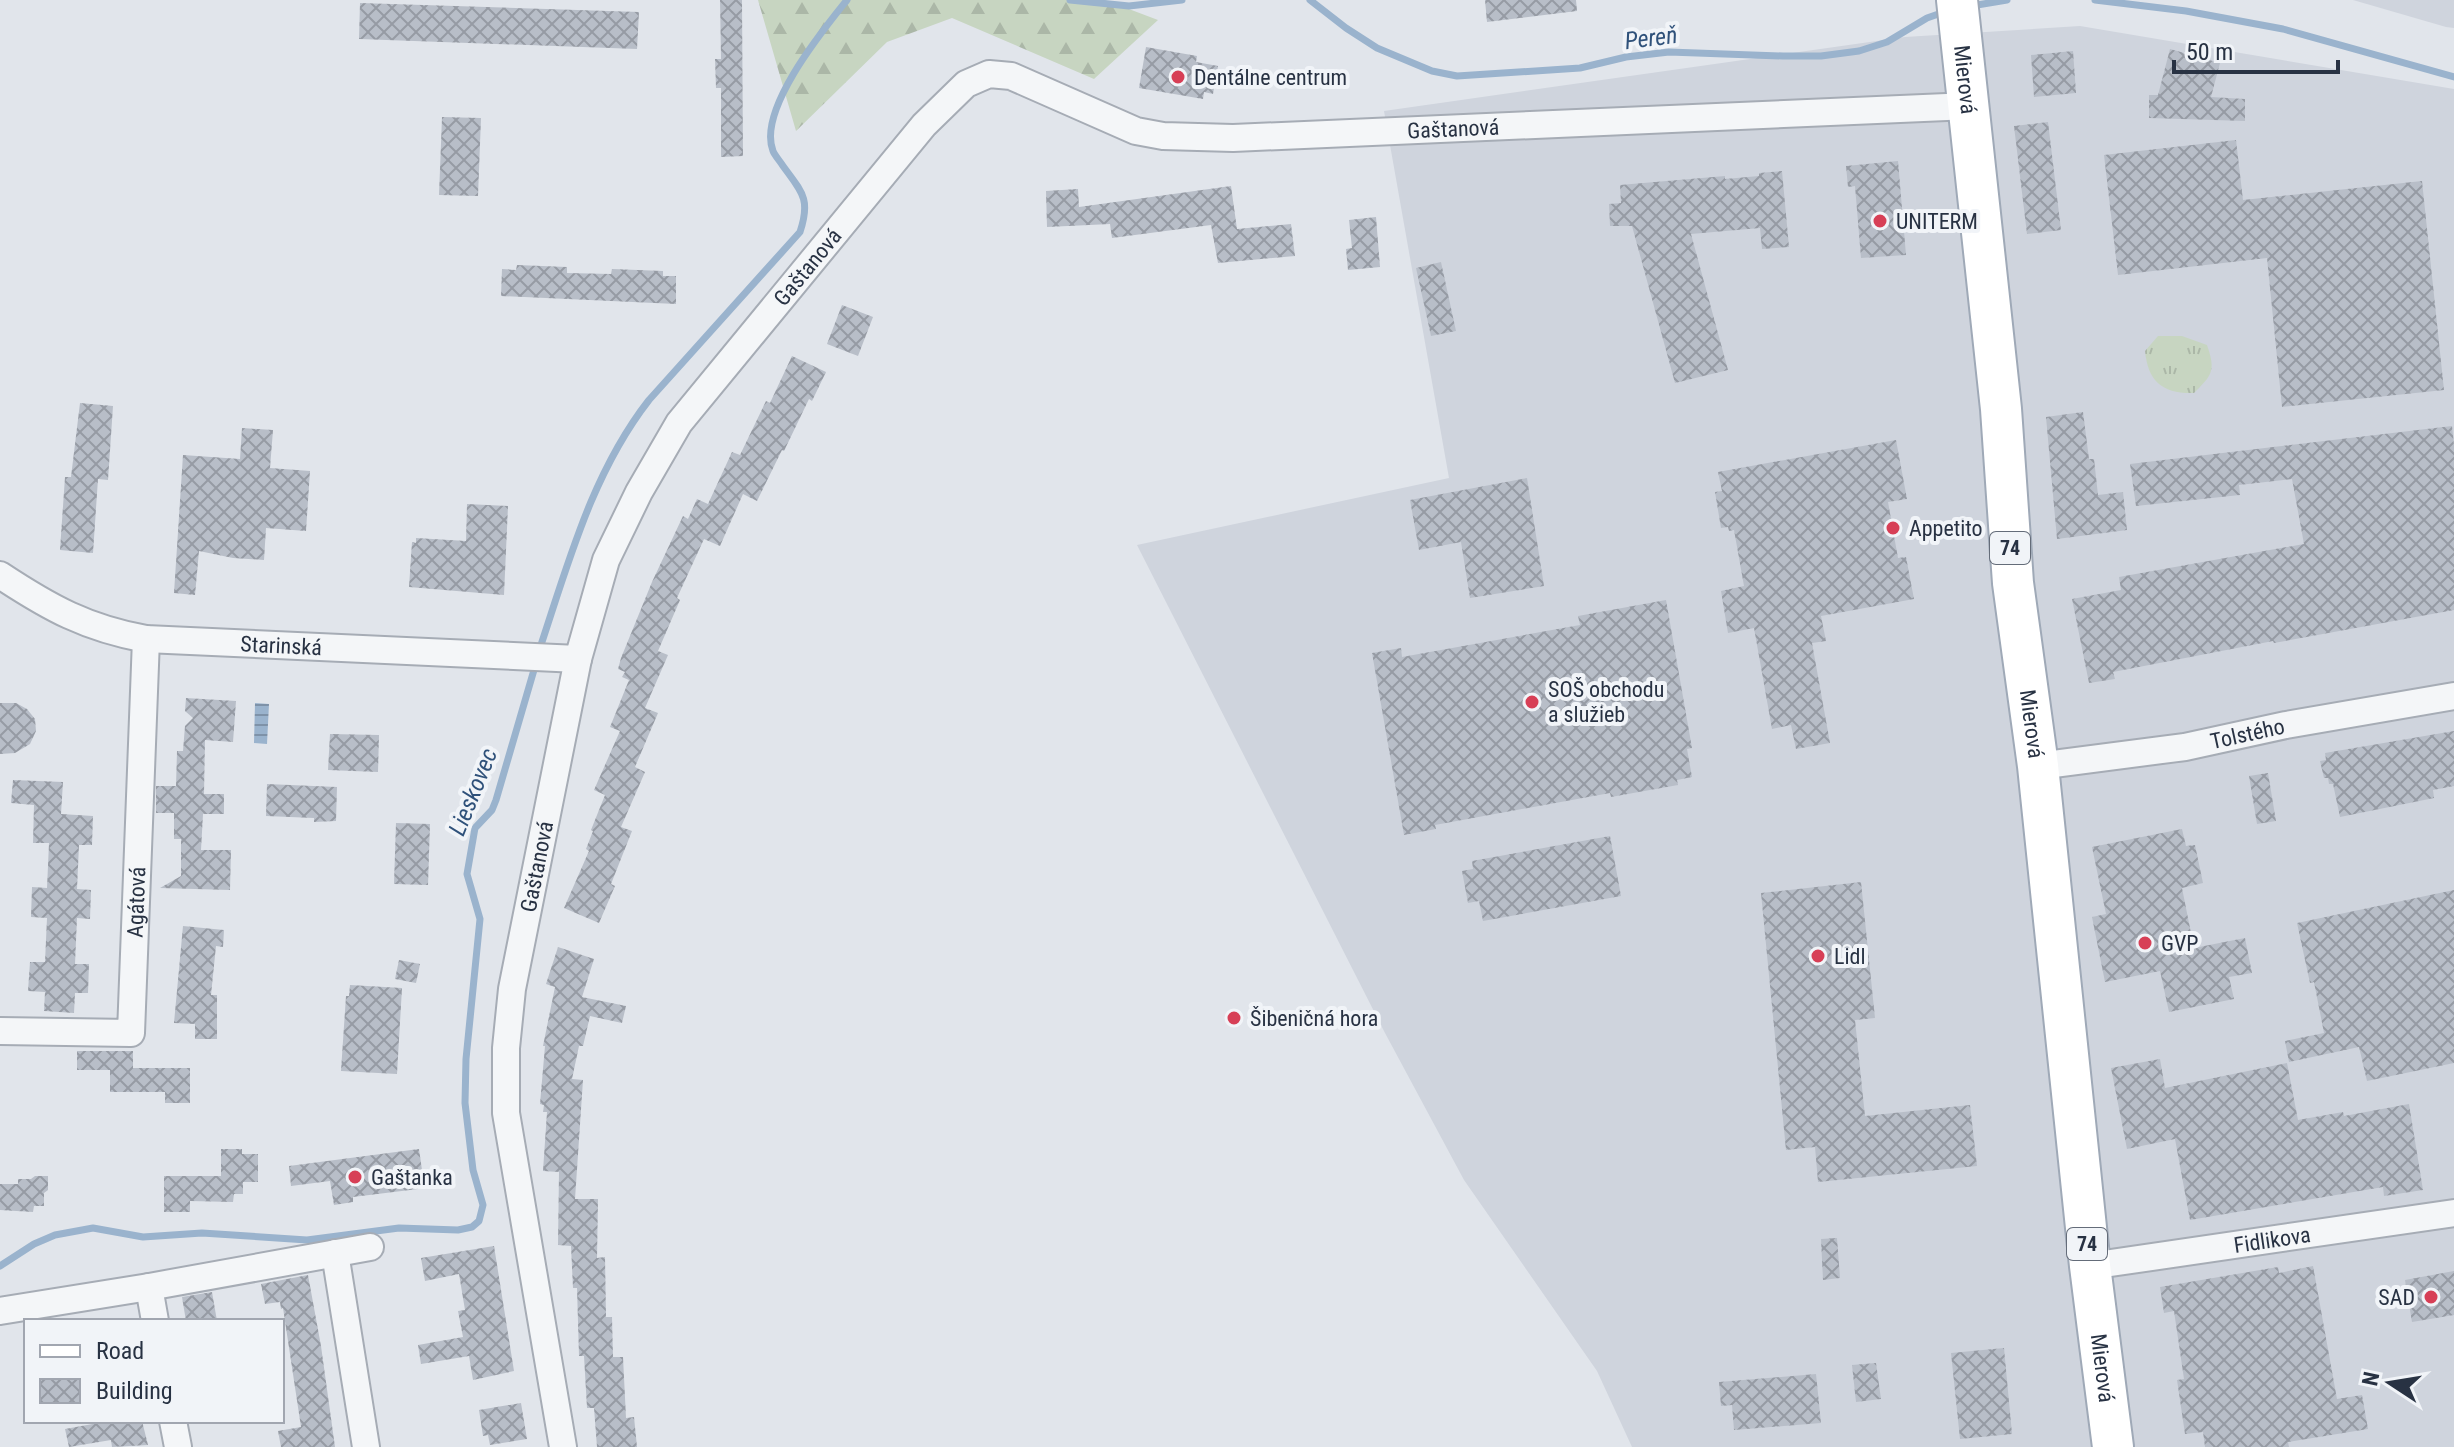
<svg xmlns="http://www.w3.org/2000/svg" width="2454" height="1447" font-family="'Roboto Condensed',sans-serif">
	<defs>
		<pattern id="grass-tufts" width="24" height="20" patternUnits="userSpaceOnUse" patternTransform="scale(2)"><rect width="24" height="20" fill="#c7d5c1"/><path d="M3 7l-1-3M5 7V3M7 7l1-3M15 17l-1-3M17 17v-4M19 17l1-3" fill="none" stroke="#abb7a7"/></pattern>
		<pattern id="forest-firs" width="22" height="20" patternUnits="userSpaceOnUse" patternTransform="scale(2)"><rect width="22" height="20" fill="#c7d5c1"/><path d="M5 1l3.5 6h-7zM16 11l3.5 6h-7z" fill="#abb7a7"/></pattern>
		<pattern id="water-rules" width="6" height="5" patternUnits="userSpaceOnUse" patternTransform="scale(2)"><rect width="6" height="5" fill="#9ab3cd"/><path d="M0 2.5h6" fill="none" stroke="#7e92a8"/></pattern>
		<pattern id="building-cross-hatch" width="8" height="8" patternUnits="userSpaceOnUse" patternTransform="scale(2)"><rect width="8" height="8" fill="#b8bec8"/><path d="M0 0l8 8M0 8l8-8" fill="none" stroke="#969ba4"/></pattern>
	</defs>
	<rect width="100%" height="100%" fill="#e1e5eb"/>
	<g fill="#cfd4dd">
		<path d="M2353,0h101v28l-8,-1z"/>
		<path d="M2080,26l374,63v1358h-822l-35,-76 -133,-191 -79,-147 -248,-488 312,-67 -65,-367 521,-74z"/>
	</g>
	<path fill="url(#grass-tufts)" d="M2158,336h24l25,9c9,26 5,30 -13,48 -31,1 -46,-11 -49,-42z"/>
	<path fill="url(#forest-firs)" d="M758,0h347l53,20 -64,59 -142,-61 -65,24 -91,89z"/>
	<path fill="url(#water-rules)" d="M255,703l14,1 -2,40 -13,-1z"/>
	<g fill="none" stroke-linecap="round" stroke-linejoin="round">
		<g stroke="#9ab3cd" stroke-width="7">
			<path d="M1070,0l59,6 53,-6"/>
			<path d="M1310,0l36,28 31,20 55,23 25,5 123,-8 46,-11 43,-5 114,4h38l38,-5 28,-9 40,-24 20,-7"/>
			<path d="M2095,0l91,11 97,18 171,48"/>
			<path d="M1971,6l36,-6"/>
			<path d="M539,651c29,-87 53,-178 110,-251l151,-168c11,-33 2,-40 -17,-66 -3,-5 -8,-10 -10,-15 -16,-41 50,-121 74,-151"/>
			<path d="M0,1266l34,-22 21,-9 38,-7 50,9 59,-4 105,7 92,-12 59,2 14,-3 7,-6 4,-16 -10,-35 -8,-67 1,-44 14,-140 -13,-45 8,-46 17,-18 4,-10 40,-137"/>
		</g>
	</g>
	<g fill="url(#building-cross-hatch)">
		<path d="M720,0h22l1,156 -22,1v-69h-5l-1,-29h6z"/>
		<path d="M1485,0h91l1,11 -90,11z"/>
		<path d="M360,3l279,9 -2,37 -278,-10z"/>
		<path d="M1146,47l51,9 -1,6 22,4 -5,28 -9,-2 -1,7 -64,-11z"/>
		<path d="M2170,49l50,14 -9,34 34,2v22l-96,-3v-23h9z"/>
		<path d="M2073,51l3,42 -42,4 -3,-42z"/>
		<path d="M442,117l39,1 -3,78 -39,-1z"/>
		<path d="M2048,122l13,108 -34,4 -13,-108z"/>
		<path d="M2236,140l7,60 179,-19 22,209 -162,17 -15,-149 -149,17 -14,-120z"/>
		<path d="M1898,161l8,94 -45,3 -6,-72 -7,1 -2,-21z"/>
		<path d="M1782,171l7,76 -27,2 -2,-21 -69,6 37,136 -53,13 -43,-157h-22l-1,-22 12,-1 -1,-18 105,-9v3l34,-3v-3z"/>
		<path d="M1231,186l6,43 54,-5 4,32 -77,7 -7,-38 -99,13 -2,-14 -63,3 -1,-36 32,-2 1,18z"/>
		<path d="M1376,217l4,50 -32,3 -2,-21 6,-1 -3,-28z"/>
		<path d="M1441,262l15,69 -25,5 -15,-68z"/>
		<path d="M517,265l50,2v6l44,1 1,-5 51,2v5h13v28l-175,-8 1,-27 14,1z"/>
		<path d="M842,305l31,12 -15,39 -31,-12z"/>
		<path d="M792,356l34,16 -14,29 -3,-2 -25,52 -2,-1 -25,51 -14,-7 -23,52 -16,-7 -27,59 3,2 -22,51 10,4 -23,53 13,5 -23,54 10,5 -24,55 11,4 -21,53 4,2 -16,37 -35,-15 25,-57 -3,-2 7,-18 -2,-1 14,-35 -11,-5 26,-59 -10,-4 19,-47 -7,-3 3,-5 -7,-3 3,-11 31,-76 31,-66 5,3 9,-20 11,5 24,-52 8,3 26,-54 4,2z"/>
		<path d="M80,403l33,3 -5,74 -10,-1 -5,74 -33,-3 5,-73h6z"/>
		<path d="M2083,412l6,47h5l4,36 25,-3 4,38 -70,9 -11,-122z"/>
		<path d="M2452,426l2,19v165l-180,33 -1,-2 -160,31 2,7 -26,4 -17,-84 49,-9 -2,-13 185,-33 -12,-65 -53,6 1,10 -104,11 -6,-42z"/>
		<path d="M242,428l31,2 -3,38 40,3 -4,60 -40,-3 -2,32 -31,-2 -34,-7 -4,44 -21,-2 9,-138 57,4z"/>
		<path d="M1896,440l11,59 -19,3 10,56 8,-1 8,42 -93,17 5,25 -14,2 18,100 -34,6 -5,-24 -19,4 -18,-101 -26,5 -7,-42 23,-5 -10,-56 -5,1 -1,-4 -7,1 -6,-36 7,-1 -4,-19z"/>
		<path d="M1527,478l17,108 -74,12 -9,-56 -42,8 -9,-50z"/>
		<path d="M467,504l41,2 -4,89 -95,-8 3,-45 4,1v-5l50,3z"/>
		<path d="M1666,600l26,148 -5,1 5,28 -15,3 1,5 -67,12 -1,-4 -175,32 1,4 -32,6 -32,-182 29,-5 1,9 178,-32 -2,-9z"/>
		<path d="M186,698l50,3 -3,41 -28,-2 -1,54h20v20h-21l-2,36h30l-1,40 -70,-2 21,-12v-37h-7v-26h-18v-27h20l1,-35h6l2,-25 8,-8 -8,-7z"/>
		<path d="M0,703h16l11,6 8,10 1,12 -6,13 -15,9 -15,1z"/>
		<path d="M2454,731v55l-21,4 1,8 -94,19 -7,-33h-4l-1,-6h-4l-4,-17 6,-1 -1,-7z"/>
		<path d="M330,734l49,1 -1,37 -50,-2z"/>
		<path d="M2268,773l8,48 -19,3 -8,-48z"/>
		<path d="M13,780l50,2 -2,32 32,2 -1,29h-13l-2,44 14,1 -1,29 -13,-1 -2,46h14l-1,29h-13l-1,20 -30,-2 1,-19 -17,-1 2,-29h15l2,-44 -16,-1 1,-30 15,1 2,-45h-16l1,-38 -23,-2z"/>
		<path d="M267,784l70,3 -1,34 -22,1v-4l-48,-2z"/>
		<path d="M396,823l34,1 -2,61 -34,-1z"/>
		<path d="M2182,829l4,17 9,-1 8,38 -21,5 12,60 51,-10 7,35 -23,4 5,22 -65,13 -9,-41 -55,11 -13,-65 14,-3 -14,-67z"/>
		<path d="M1610,836l11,60 -138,25 -4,-20 -11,2 -6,-32 11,-2 -1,-8z"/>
		<path d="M1861,882l14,136 -20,2 10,96 105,-11 7,61 -159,16 -3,-35 -29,3 -25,-257z"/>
		<path d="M2454,890v173l-87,18 -8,-34 -70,15 -4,-21 39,-8 -10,-51 -4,1 -13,-60z"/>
		<path d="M183,926l41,4 -1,17 -7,-1 -5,49h6v44h-22v-15l-21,-1z"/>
		<path d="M558,947l36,12 -12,38 44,9 -4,17 -32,-7 -7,30h-4l-7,33 11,1 -8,119h23l-1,59 8,-1 1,60h6l1,40h10l3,61 8,-1 3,30h-40l-3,-39h-7l-3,-52h-5l-2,-68h-4l-2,-42 -13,-1 1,-73 -16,-1 4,-59h-4l1,-7 -4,-1 5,-58h-2l12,-59 -9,-3z"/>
		<path d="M399,960l21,4 -4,19 -21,-4z"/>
		<path d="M350,985l52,3 -5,86 -56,-3 5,-75h3z"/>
		<path d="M77,1051h56v17h57v35h-25v-11h-55v-22h-33z"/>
		<path d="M2160,1059l5,29 122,-25 11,57 45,-8 1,4 65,-12 14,86 -39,6 -1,-9 -193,33 -15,-81 -48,10 -16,-81z"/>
		<path d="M221,1149h21v5h16v28h-15v12h-9l-1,8 -43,-1v11h-26v-36h57z"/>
		<path d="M419,1149l4,28h-6l1,12 -65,8v5l-19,3 -4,-24 -39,5 -2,-20z"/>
		<path d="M35,1176h13v14l-4,3v13h-10l-1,6 -33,-2v-26h18v-5h13z"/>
		<path d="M1837,1238l3,40 -17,2 -2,-41z"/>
		<path d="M494,1246l20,125 -41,9 -4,-24 -48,8 -3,-19 45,-8 -5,-26 7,-1 -6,-36 -34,7 -4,-23z"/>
		<path d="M2313,1266l24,133 25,-4 6,34 -80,13 1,5h-84l-2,-15 -18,2 -8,-54 7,-1 -10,-68 -10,2 -4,-26 118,-20 1,6z"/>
		<path d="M2454,1271v44l-42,7 -7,-42z"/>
		<path d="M308,1275l13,71 14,101h-54l-3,-16 23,-4 -18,-119 -2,1 -1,-7 -15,2 -4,-20z"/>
		<path d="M212,1292l5,29h-31l-4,-24z"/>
		<path d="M2004,1348l8,86 -52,5 -9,-86z"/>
		<path d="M1876,1363l5,36 -25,3 -4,-37z"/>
		<path d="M1816,1374l5,49 -87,7 -2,-25 -11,1 -2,-24z"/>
		<path d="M521,1403l6,36 -37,6 -2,-10 -5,1 -4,-26z"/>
		<path d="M109,1421h33l6,24 -36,2 -1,-7 -42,7 -4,-18z"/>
	</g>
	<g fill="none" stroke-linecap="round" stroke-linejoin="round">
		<g stroke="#a6acb5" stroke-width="30">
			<g id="minor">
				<path id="s1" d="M0,575c50,33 86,53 146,64l432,20"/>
				<path id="s2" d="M2038,766l147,-19 101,-22 168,-29"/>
				<path id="s3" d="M0,1031l131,2 15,-394"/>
				<path d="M335,1253l31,194"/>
				<path id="s4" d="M2090,1266l364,-53"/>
				<path d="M149,1287l6,34"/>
				<path d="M0,1311l149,-24 221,-40"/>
				<path d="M173,1421l5,26"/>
				<path id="s5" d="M563,1447l-57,-334v-65l6,-59 66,-330 28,-99 33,-68 40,-69 245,-298 42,-41 23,-10 22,2 125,55 27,5 70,2 737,-32"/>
			</g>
		</g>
		<g stroke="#9fa9b7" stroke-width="44">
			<g id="primary">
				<path id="s6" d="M1957,0l44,409 12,174 25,183 52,500 23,181"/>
			</g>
		</g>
		<use href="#minor" stroke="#f4f6f8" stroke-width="26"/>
		<use href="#primary" stroke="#fff" stroke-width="40"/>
	</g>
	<g fill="#d73f56" stroke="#f1f4f8" stroke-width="3">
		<circle cx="1178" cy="77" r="8"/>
		<circle cx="1880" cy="221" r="8"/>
		<circle cx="1893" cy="528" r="8"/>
		<circle cx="1532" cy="702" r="8"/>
		<circle cx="2145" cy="943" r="8"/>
		<circle cx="1818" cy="956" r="8"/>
		<circle cx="1234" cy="1018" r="8"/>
		<circle cx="355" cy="1177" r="8"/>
		<circle cx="2431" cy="1297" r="8"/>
	</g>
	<g text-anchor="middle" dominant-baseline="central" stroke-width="8" stroke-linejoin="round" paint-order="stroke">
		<g fill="#f1f4f8" stroke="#646c79" stroke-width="2">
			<rect x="1990" y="532" width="40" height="32" rx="6"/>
			<rect x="2067" y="1228" width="40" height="32" rx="6"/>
		</g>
		<g font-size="20" font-weight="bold" fill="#283243">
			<text x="2010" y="548">74</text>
			<text x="2087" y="1244">74</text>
		</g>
		<g font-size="22" fill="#283243" stroke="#f1f4f8" text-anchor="start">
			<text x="1194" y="77">Dentálne centrum</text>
			<text x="1896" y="221">UNITERM</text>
			<text x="1909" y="528">Appetito</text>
			<text x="1548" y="689">SOŠ obchodu<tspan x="1548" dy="25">a služieb</tspan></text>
			<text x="2161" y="943">GVP</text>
			<text x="1834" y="956">Lidl</text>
			<text x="1250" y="1018">Šibeničná hora</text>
			<text x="371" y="1177">Gaštanka</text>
			<text x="2415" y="1297" text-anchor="end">SAD</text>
		</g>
		<g font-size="22" fill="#283243" stroke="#f1f4f8">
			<text stroke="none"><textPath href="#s6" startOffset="80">Mierová</textPath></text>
			<text stroke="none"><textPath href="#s5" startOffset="2004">Gaštanová</textPath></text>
			<text stroke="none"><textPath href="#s5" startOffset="1260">Gaštanová</textPath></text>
			<text stroke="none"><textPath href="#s1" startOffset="296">Starinská</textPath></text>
			<text stroke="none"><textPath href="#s6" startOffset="728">Mierová</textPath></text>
			<text stroke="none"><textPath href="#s2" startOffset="212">Tolstého</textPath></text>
			<text stroke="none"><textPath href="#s5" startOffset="588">Gaštanová</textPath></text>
			<text stroke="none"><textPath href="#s3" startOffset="262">Agátová</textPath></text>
			<text stroke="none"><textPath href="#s4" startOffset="184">Fidlikova</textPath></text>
			<text stroke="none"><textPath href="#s6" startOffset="1376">Mierová</textPath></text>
		</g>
		<g font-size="24" font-style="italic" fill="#2f517a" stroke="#f1f4f8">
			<text transform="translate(1651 38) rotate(-7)">Pereň</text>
			<text transform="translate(473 792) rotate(-68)">Lieskovec</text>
		</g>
	</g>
	<rect x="24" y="1319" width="260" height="104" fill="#f1f4f8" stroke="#a1a6b0" stroke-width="2"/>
	<rect x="40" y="1345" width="40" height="12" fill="#ffffff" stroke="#a1a6b0" stroke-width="2"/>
	<text x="96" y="1359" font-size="24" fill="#283243">Road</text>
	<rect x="40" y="1379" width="40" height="24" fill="url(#building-cross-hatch)" stroke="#a1a6b0" stroke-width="2"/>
	<text x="96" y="1399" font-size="24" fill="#283243">Building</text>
	<g transform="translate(2390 1383) rotate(282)" stroke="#f1f4f8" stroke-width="6" paint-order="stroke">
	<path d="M0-6L14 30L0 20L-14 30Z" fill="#283243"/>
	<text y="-12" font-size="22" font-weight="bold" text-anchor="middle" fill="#283243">N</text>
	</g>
	<path d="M2174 60v12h164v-12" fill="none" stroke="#283243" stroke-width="4"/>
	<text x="2186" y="60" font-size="24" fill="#283243" stroke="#f1f4f8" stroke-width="6" paint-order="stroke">50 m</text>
</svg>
